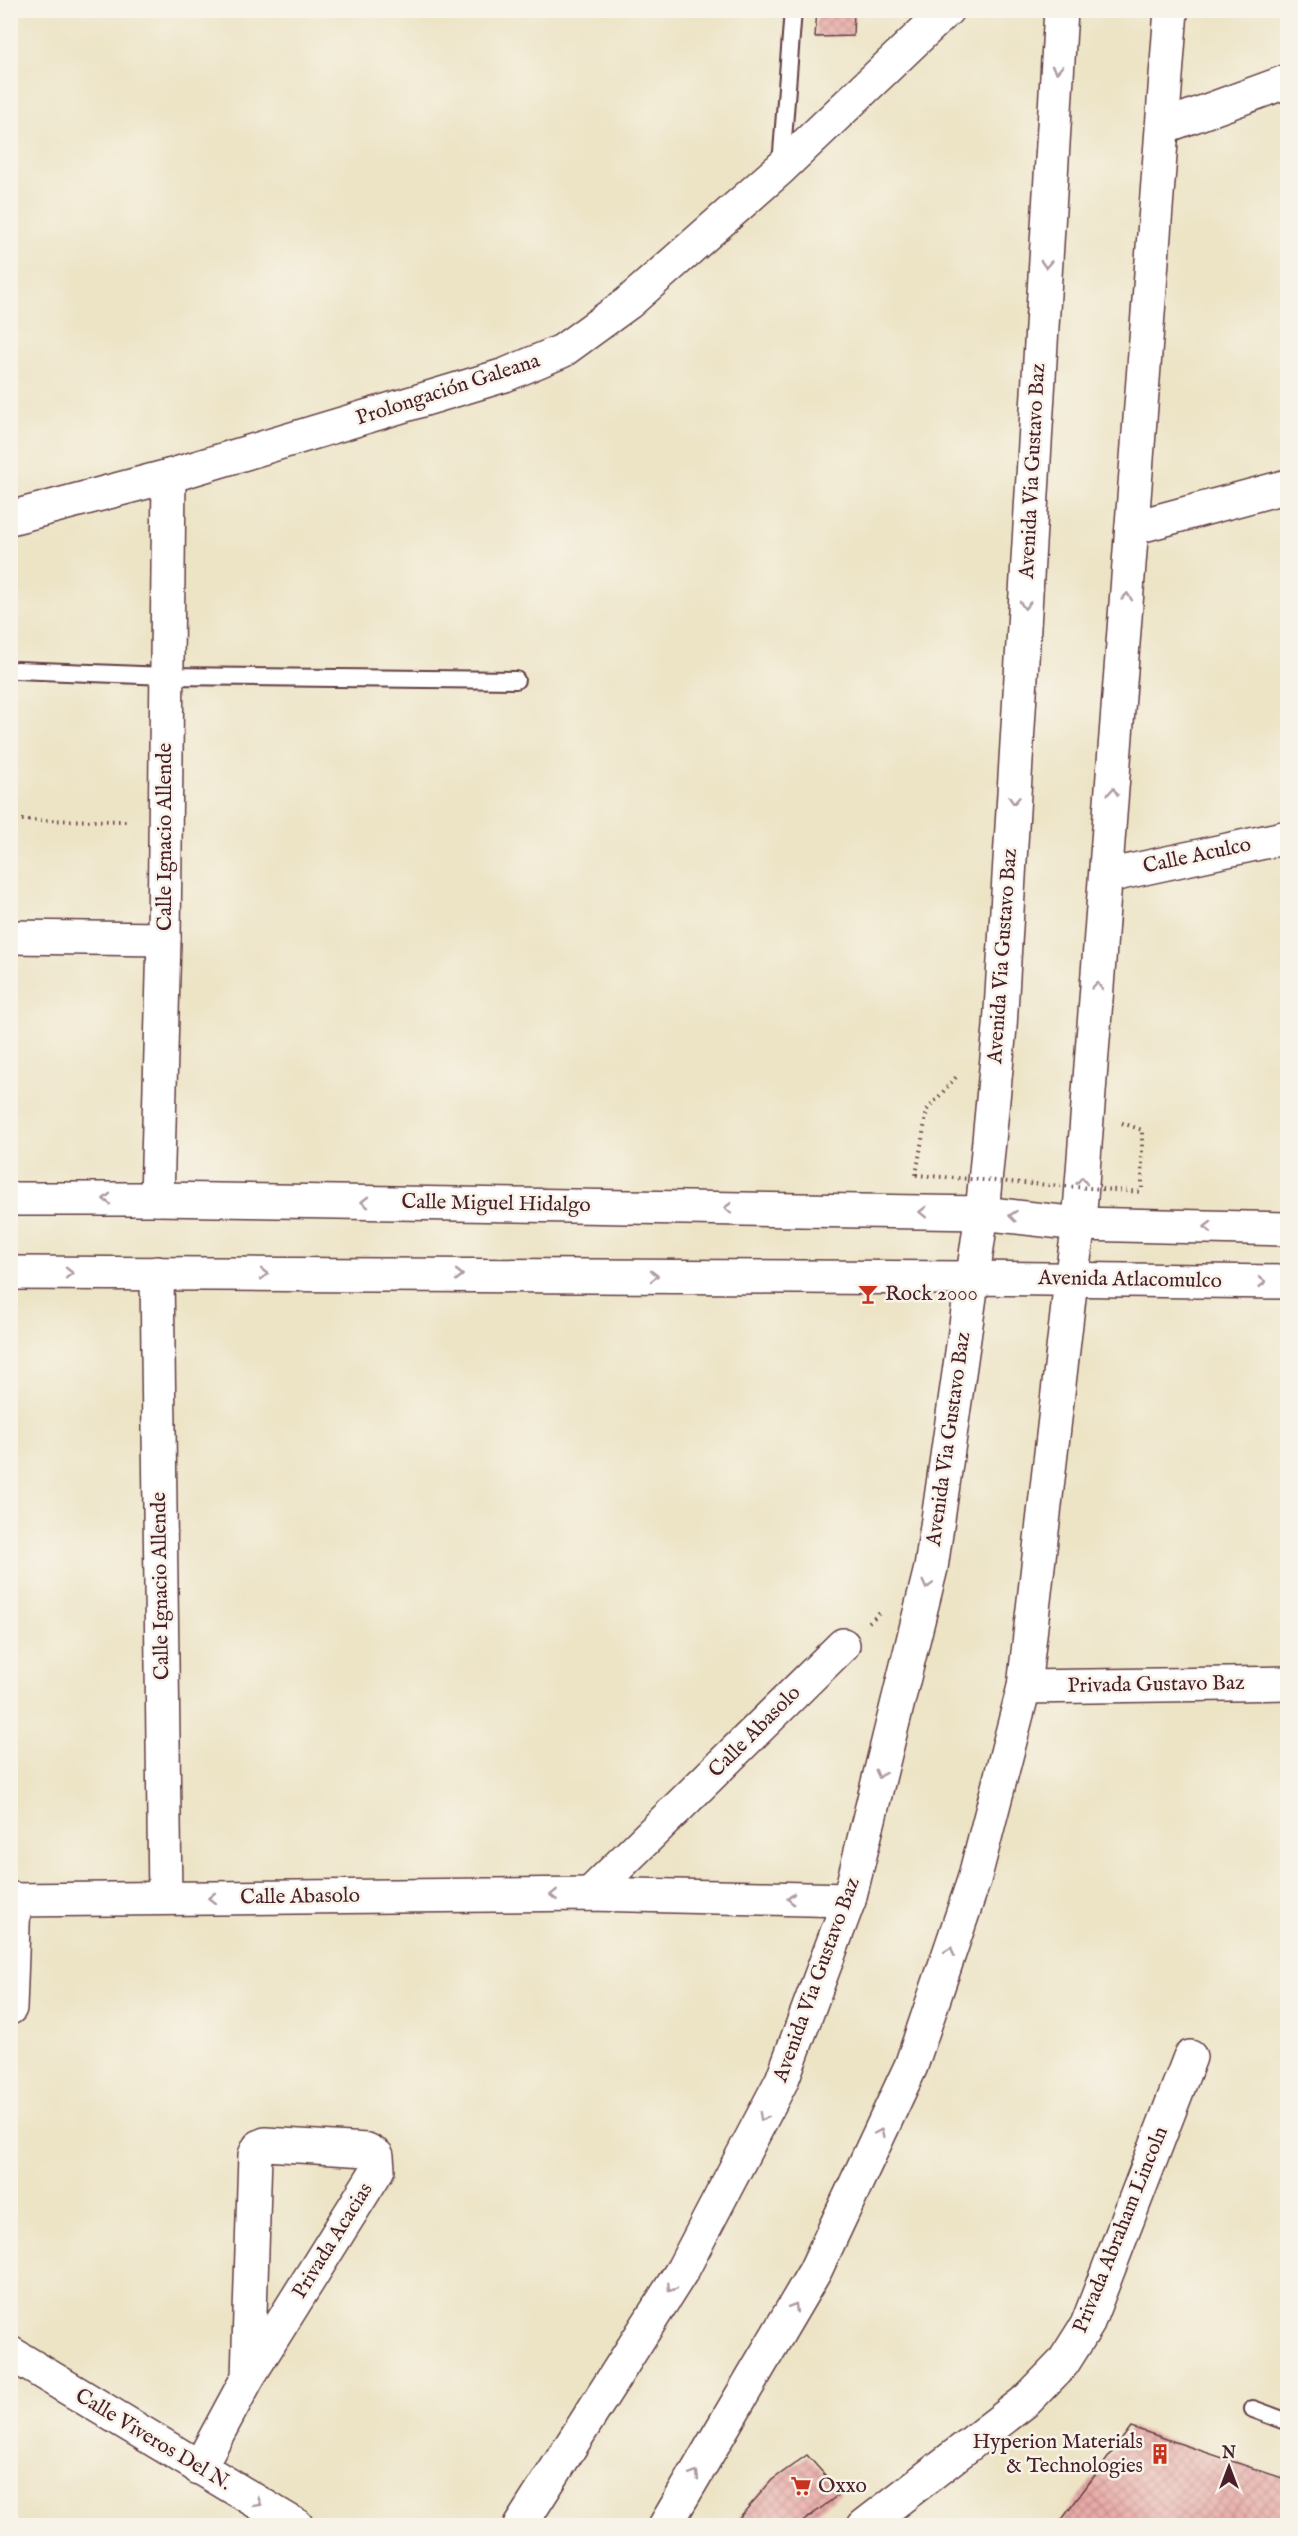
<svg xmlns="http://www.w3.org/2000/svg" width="1298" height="2536" font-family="'IM FELL English',serif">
	<defs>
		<pattern id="building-cross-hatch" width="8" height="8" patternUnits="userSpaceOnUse" patternTransform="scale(1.5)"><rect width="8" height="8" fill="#e9aca8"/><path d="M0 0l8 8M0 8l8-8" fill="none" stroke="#bf8b89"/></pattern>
	</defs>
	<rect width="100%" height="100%" fill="#f7f3e8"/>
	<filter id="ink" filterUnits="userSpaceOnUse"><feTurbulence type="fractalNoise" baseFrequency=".0167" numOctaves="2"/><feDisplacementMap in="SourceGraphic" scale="12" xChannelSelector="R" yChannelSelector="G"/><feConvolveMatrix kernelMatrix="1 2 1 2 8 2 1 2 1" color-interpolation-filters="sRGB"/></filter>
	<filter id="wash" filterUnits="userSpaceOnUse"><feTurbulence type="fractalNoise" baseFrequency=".008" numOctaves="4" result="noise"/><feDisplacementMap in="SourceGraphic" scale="24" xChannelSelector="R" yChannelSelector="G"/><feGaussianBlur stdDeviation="1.35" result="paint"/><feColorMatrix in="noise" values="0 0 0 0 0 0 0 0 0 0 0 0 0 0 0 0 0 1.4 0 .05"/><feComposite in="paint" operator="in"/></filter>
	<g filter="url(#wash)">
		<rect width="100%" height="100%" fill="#ede4c6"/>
		<g id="blocks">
			<g fill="url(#building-cross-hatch)">
				<path d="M817,10h37l-1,26 -38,1z"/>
				<path d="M1131,2427l157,53v46h-231z"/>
				<path d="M807,2455l34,38 -44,33h-65l40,-46z"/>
			</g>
		</g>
	</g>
	<g filter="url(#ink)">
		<use href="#blocks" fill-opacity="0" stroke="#623d42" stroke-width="1.5"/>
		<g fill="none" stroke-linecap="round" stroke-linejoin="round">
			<g stroke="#623d42" stroke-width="20">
				<g id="lane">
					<path d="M781,165l12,-155"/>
					<path d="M16,670l150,6 350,4"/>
					<path d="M1253,2409l35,13"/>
				</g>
			</g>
			<g stroke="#623d42" stroke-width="36">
				<g id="street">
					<path d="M1163,127l125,-46"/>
					<path d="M1132,528l156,-42"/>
					<path d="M1107,876l181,-39"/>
					<path d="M10,937l154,2"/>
					<path d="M157,1199l7,-260 5,-463"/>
					<path d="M157,1273l8,625"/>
					<path d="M1024,1687l264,-4"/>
					<path d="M590,1894l253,-249"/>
					<path d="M10,1900l580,-6 259,6"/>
					<path d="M10,2008l4,-109"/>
					<path d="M10,2353l287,173"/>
					<path d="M199,2468l49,-91 130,-208 -1,-13 -10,-6 -102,-6 -6,3 -4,8 -7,222"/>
					<path d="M864,2526l163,-126 36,-37 24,-38 103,-268"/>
				</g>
			</g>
			<g stroke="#623d42" stroke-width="36">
				<g id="secondary">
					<path d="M10,518l159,-42 336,-101 57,-24 66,-48 152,-134 167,-159"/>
					<path d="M10,1199h147l825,14 97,11 209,5"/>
					<path d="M10,1273l962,5 316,4"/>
				</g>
			</g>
			<g stroke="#623d42" stroke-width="36">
				<g id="primary">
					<path d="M520,2526l163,-257 99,-189 67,-180 82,-332 51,-355 18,-186 61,-1017"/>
					<path d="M665,2526l150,-255 96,-205 63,-186 50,-193 47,-407 8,-56 92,-1214"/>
				</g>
			</g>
			<g stroke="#623d42" stroke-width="4" stroke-dasharray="1.5 4.5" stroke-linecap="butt">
				<path d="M10,820l120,1"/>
				<path d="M1122,1123l20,7v58"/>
				<path d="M916,1175l11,-65 31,-35"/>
				<path d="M869,1622l12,-10"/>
			</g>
			<use href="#lane" stroke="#fff" stroke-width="16"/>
			<use href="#street" stroke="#fff" stroke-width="33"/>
			<use href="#secondary" stroke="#fff" stroke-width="33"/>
			<use href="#primary" stroke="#fff" stroke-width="33"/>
			<path stroke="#623d42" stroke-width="4" stroke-dasharray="1.5 4.5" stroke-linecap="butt" d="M916,1175l226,17"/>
		</g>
		<defs><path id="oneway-chevron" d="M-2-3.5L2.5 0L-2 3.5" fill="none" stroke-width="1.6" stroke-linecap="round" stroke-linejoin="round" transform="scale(1.5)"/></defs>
		<g stroke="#ae9aa0">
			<use href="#oneway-chevron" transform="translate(1057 69) rotate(93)"/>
			<use href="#oneway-chevron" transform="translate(1046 264) rotate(93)"/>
			<use href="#oneway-chevron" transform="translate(1127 597) rotate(-86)"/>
			<use href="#oneway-chevron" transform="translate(1025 605) rotate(93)"/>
			<use href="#oneway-chevron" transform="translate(1113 792) rotate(-86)"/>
			<use href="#oneway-chevron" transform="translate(1014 800) rotate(93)"/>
			<use href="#oneway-chevron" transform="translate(1097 986) rotate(-85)"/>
			<use href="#oneway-chevron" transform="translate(1082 1181) rotate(-86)"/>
			<use href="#oneway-chevron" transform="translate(107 1199) rotate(180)"/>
			<use href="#oneway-chevron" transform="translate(365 1202) rotate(-179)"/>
			<use href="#oneway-chevron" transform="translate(728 1208) rotate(-179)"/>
			<use href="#oneway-chevron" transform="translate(923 1212) rotate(-179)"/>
			<use href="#oneway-chevron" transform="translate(1013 1216) rotate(-174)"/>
			<use href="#oneway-chevron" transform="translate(1208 1227) rotate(-179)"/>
			<use href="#oneway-chevron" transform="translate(69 1273)"/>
			<use href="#oneway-chevron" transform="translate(264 1274)"/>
			<use href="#oneway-chevron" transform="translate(459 1275)"/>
			<use href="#oneway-chevron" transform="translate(654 1276)"/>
			<use href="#oneway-chevron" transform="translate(1262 1282)"/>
			<use href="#oneway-chevron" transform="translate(927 1585) rotate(104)"/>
			<use href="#oneway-chevron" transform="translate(880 1774) rotate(104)"/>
			<use href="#oneway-chevron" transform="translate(554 1895) rotate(179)"/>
			<use href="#oneway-chevron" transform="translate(212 1898) rotate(179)"/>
			<use href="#oneway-chevron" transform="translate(791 1899) rotate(-179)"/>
			<use href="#oneway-chevron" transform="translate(950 1951) rotate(-71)"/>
			<use href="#oneway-chevron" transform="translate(763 2117) rotate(118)"/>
			<use href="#oneway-chevron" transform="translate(880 2133) rotate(-65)"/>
			<use href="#oneway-chevron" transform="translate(671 2288) rotate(123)"/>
			<use href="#oneway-chevron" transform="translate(794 2307) rotate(-59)"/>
			<use href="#oneway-chevron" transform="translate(695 2475) rotate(-59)"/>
			<use href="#oneway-chevron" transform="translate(258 2503) rotate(31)"/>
		</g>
	</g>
	<defs>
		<g id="bar-bare" transform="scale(1.62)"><path d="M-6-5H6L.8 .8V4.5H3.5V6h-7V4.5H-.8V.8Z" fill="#c8321e" stroke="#f7f3e8" stroke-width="2.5" paint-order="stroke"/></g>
		<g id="building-bare" transform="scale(1.62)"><path d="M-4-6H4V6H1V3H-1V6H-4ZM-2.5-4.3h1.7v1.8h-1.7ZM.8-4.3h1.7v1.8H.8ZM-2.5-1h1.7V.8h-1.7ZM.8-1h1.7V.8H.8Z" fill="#c8321e" stroke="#f7f3e8" stroke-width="2.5" paint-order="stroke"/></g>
		<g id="supermarket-bare" transform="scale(1.62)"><path d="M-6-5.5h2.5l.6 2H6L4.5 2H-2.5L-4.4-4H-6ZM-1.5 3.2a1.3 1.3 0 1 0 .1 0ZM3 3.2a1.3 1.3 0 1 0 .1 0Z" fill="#c8321e" stroke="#f7f3e8" stroke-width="2.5" paint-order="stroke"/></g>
	</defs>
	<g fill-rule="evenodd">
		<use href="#bar-bare" x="868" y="1294"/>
		<use href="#building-bare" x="1160" y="2454"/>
		<use href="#supermarket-bare" x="801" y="2486"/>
	</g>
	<g text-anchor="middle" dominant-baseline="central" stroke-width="5" stroke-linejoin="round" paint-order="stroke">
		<g font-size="21" fill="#4a1f2b" stroke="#f7f3e8">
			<text transform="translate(448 390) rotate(-18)">Prolongación Galeana</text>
			<text transform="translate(1033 471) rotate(-87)">Avenida Via Gustavo Baz</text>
			<text transform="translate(165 837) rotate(-90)">Calle Ignacio Allende</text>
			<text transform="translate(1197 856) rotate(-12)">Calle Aculco</text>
			<text transform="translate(1003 956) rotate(-86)">Avenida Via Gustavo Baz</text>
			<text transform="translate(496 1204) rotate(1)">Calle Miguel Hidalgo</text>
			<text transform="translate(1130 1280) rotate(1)">Avenida Atlacomulco</text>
			<text transform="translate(949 1439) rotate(-82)">Avenida Via Gustavo Baz</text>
			<text transform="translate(161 1586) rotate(-91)">Calle Ignacio Allende</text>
			<text transform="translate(1156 1685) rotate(-1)">Privada Gustavo Baz</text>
			<text transform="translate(755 1732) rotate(-45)">Calle Abasolo</text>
			<text transform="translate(300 1897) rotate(-1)">Calle Abasolo</text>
			<text transform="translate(817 1980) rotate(-70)">Avenida Via Gustavo Baz</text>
			<text transform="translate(1121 2230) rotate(-68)">Privada Abraham Lincoln</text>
			<text transform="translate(333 2241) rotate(-58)">Privada Acacias</text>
			<text transform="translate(153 2440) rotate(31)">Calle Viveros Del N.</text>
		</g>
		<g font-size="21" fill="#4a1f2b" stroke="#f7f3e8" text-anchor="start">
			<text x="885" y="1294">Rock 2000</text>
			<text x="1143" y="2442" text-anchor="end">Hyperion Materials<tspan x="1143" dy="24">&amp; Technologies</tspan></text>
			<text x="818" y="2486">Oxxo</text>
		</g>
	</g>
	<rect width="1298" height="2536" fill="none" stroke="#f7f3e8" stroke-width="36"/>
	<g transform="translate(1229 2467)" stroke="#f7f3e8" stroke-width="4.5" paint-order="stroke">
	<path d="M0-4.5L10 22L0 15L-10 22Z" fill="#4a1f2b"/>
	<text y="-9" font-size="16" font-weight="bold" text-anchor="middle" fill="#4a1f2b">N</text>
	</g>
</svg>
